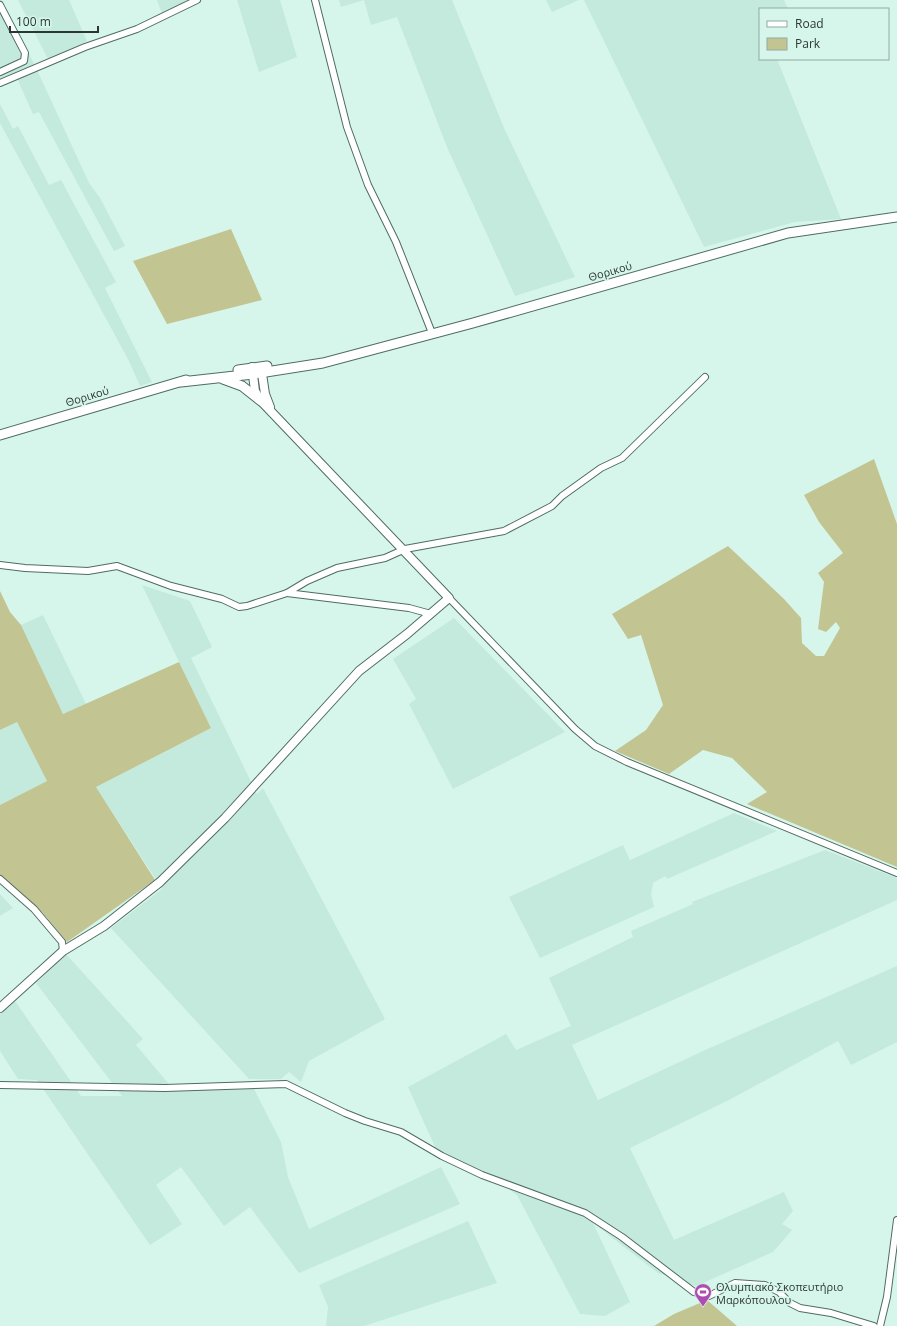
<svg xmlns="http://www.w3.org/2000/svg" width="897" height="1326" font-family="'Open Sans',sans-serif">
	<rect width="100%" height="100%" fill="#d7f6eb"/>
	<g fill="#c3eadd">
		<path d="M0,0h2l35,70 52,113 11,15 25,48 -11,5 -75,-139 -6,2 -18,-40 -15,5z"/>
		<path d="M18,0h51l18,41 -39,18z"/>
		<path d="M157,0h30l-25,14z"/>
		<path d="M237,0h43l17,57 -38,15z"/>
		<path d="M339,0h113l52,128 71,149 -60,19 -68,-149 -50,-130 -26,8 -7,-25 -23,7z"/>
		<path d="M546,0h33l-27,12z"/>
		<path d="M584,0h200l4,9h-28v50h17l64,160 -46,3 -91,25z"/>
		<path d="M0,104l13,25 5,-3 31,59 12,-5 55,102 -11,6 47,94 -12,4 -11,-25 -129,-238z"/>
		<path d="M142,585l48,16 22,46 -21,11 66,136 6,-6 122,231 -76,42 -8,21 -12,-10 -8,7h-32l-138,-151 51,-39 -66,-102 115,-59z"/>
		<path d="M43,615l43,89 -23,10 -42,-89z"/>
		<path d="M454,618l111,114 -112,57 -44,-85 7,-5 -23,-40z"/>
		<path d="M17,722l30,59 -47,24v-75z"/>
		<path d="M734,813l43,18 -110,48 -1,-3 -10,5 -3,2 -2,11 3,13 -114,51 -31,-61 114,-52 7,15z"/>
		<path d="M825,850l72,28v22l-325,145 26,55 105,-49 194,-85v76l-46,23 -13,-24 -109,59 -99,48 44,92 110,-48 9,19 -11,13 10,6 -19,22 -77,34 -38,-13 -65,-50 37,79 -25,14 -25,-2 -63,-119 -29,-20 -52,-26 -28,-62 98,-53 10,16 55,-24 -22,-48 84,-41 -2,-6 62,-27 -1,-2z"/>
		<path d="M0,894l13,14 -13,8z"/>
		<path d="M66,954l77,85 -7,6 32,38v8l85,-4 28,55 7,35 21,52 132,-62 19,37 -161,69 -49,-66 -26,19 -43,-59 -25,18 26,39 -32,21 -113,-165 -19,-1 -18,-28v-37l15,-13 66,95h41l-86,-113z"/>
		<path d="M468,1221l29,62 -133,43h-38l2,-19 -9,-22z"/>
	</g>
	<g fill="#c2c492">
		<path d="M231,229l31,71 -95,24 -34,-63z"/>
		<path d="M874,459l23,65v343l-150,-63 20,-12 -35,-34 -29,-8 -34,24 -54,-23 31,-21 17,-25 -22,-70 -13,4 -16,-25 116,-68 56,53 17,19 1,25 14,13h8l16,-28 -4,-6 -10,10 -8,-3 6,-47 -6,-9 25,-20 -24,-31 -15,-27z"/>
		<path d="M0,591l10,21 11,13 42,89 116,-52 32,66 -115,59 59,93 -88,62 -24,-29 -43,-37v-71l47,-24 -30,-59 -17,8z"/>
		<path d="M707,1300l30,26h-83l20,-12z"/>
	</g>
	<g fill="none" stroke-linecap="round" stroke-linejoin="round">
		<g stroke="#506c62" stroke-width="8">
			<g id="minor">
				<path d="M315,0l32,127 21,58 28,57 36,91"/>
				<path d="M0,5l25,48 -1,8 -24,11"/>
				<path d="M0,83l85,-36 52,-18 60,-29"/>
				<path d="M0,565l25,3 63,3 29,-5 54,20 51,13 17,8 8,-1 40,-13 20,-12 30,-13 48,-10 20,-9 99,-18 48,-25 10,-10 39,-28 21,-10 83,-81"/>
				<path d="M287,593l122,15 22,6"/>
				<path d="M449,598l126,131 20,17 32,16 270,111"/>
				<path d="M0,879l34,30 28,33 1,9"/>
				<path d="M0,1085l165,3 121,-4 59,29 20,8 36,11 41,24 40,19 103,38 37,24 72,55 15,4 26,-13 30,2 14,7 11,11 10,5 31,5 43,13"/>
				<path d="M880,1326l7,-29 10,-77"/>
			</g>
		</g>
		<g stroke="#506c62" stroke-width="10">
			<g id="tertiary">
				<path d="M261,367l4,27 5,13"/>
				<path d="M0,1008l63,-57 41,-25 56,-44 65,-64 134,-147 48,-37 42,-36 -188,-197 -6,-10 -3,-24"/>
			</g>
		</g>
		<g stroke="#506c62" stroke-width="11">
			<g id="secondary">
				<path d="M238,370l29,-4"/>
				<path d="M223,379l19,7 19,15"/>
				<path d="M181,382l72,-8 70,-11 150,-40 315,-90 109,-16"/>
				<path d="M0,435l186,-55"/>
			</g>
		</g>
		<use href="#minor" stroke="#fff" stroke-width="6"/>
		<use href="#tertiary" stroke="#fff" stroke-width="8"/>
		<use href="#secondary" stroke="#fff" stroke-width="9"/>
	</g>
	<defs>
		<g id="stadium-pin" transform="scale(0.9)"><path d="M0 17L-7.5 6A9.5 9.5 0 1 1 7.5 6Z" fill="#ae4cb2" stroke="#d7f6eb"/><path d="M0-5a6.5 5 0 1 0 0 10a6.5 5 0 1 0 0-10ZM-3.5-1.8h7v3.6h-7Z" fill="#fff"/></g>
	</defs>
	<g fill-rule="evenodd">
		<use href="#stadium-pin" x="703" y="1292"/>
	</g>
	<g text-anchor="middle" dominant-baseline="central" stroke-width="3.5" stroke-linejoin="round" paint-order="stroke">
		<g font-size="11" fill="#2b3733" stroke="#d7f6eb">
			<text transform="translate(610 271) rotate(-16)">Θορικού</text>
			<text transform="translate(87 396) rotate(-17)">Θορικού</text>
		</g>
		<g font-size="11" fill="#2b3733" stroke="#d7f6eb" text-anchor="start">
			<text x="716" y="1286">Ολυμπιακό Σκοπευτήριο<tspan x="716" dy="13">Μαρκόπουλου</tspan></text>
		</g>
	</g>
	<rect x="759" y="8" width="130" height="52" fill="#d7f6eb" stroke="#92aaa1"/>
	<rect x="767" y="21" width="20" height="6" fill="#ffffff" stroke="#92aaa1"/>
	<text x="795" y="28" font-size="12" fill="#2b3733">Road</text>
	<rect x="767" y="38" width="20" height="12" fill="#c2c492" stroke="#92aaa1"/>
	<text x="795" y="48" font-size="12" fill="#2b3733">Park</text>
	<path d="M10 26v6h88v-6" fill="none" stroke="#2b3733" stroke-width="2"/>
	<text x="16" y="26" font-size="12" fill="#2b3733" stroke="#d7f6eb" stroke-width="3" paint-order="stroke">100 m</text>
</svg>
